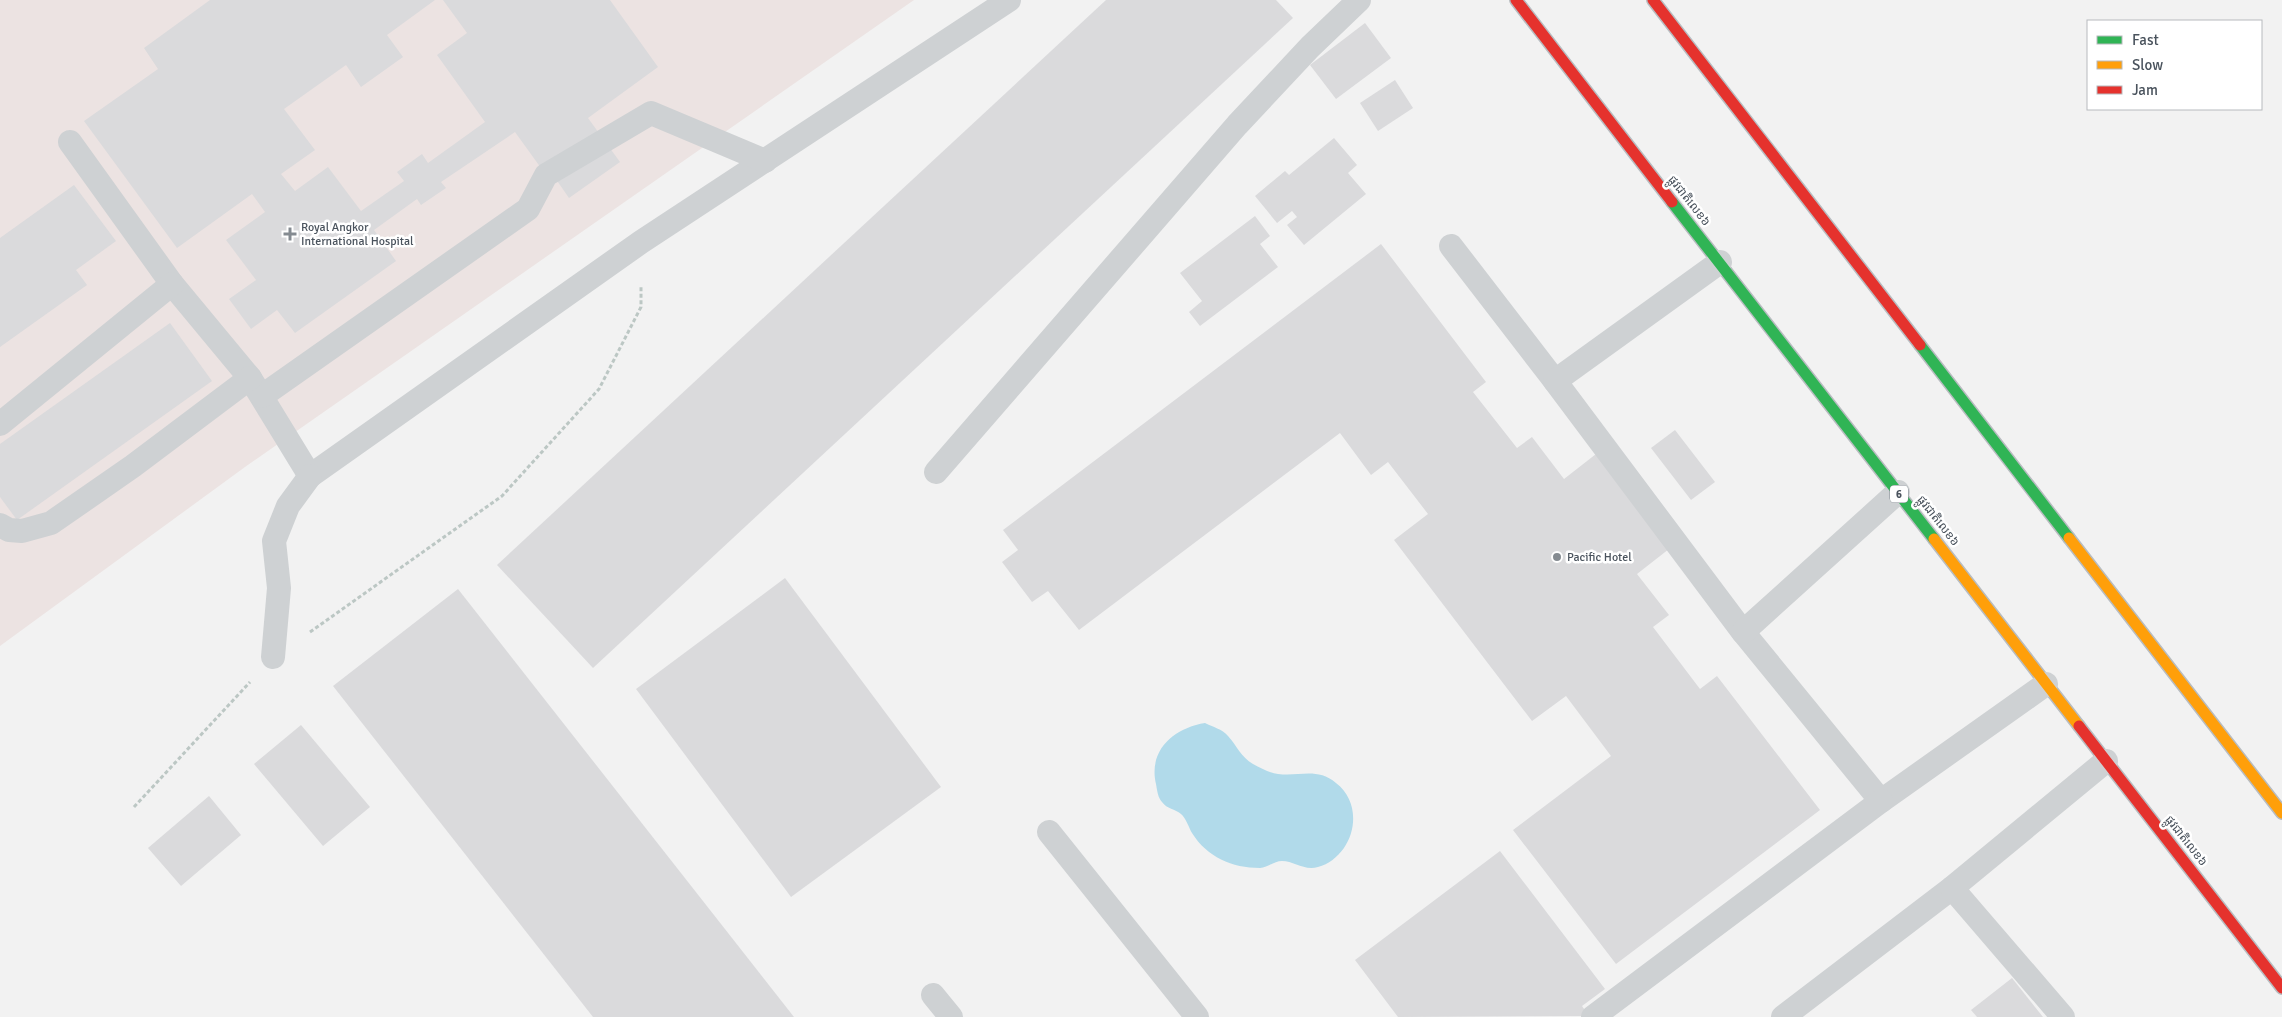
<svg xmlns="http://www.w3.org/2000/svg" width="2282" height="1017" font-family="Signika,'Noto Sans Khmer',sans-serif">
	<rect width="100%" height="100%" fill="#f2f2f2"/>
	<path fill="#ece3e2" d="M0,0h914l-669,467 -245,179z"/>
	<path fill="#b1daea" d="M1205,723c8,4 17,6 23,13 9,10 13,21 25,28 8,4 16,9 25,10 21,3 39,-7 58,9 31,24 17,74 -18,84 -14,4 -24,-6 -36,-6 -8,0 -15,7 -22,7 -28,0 -53,-11 -68,-35 -3,-5 -6,-15 -11,-19 -6,-5 -14,-5 -19,-12 -4,-4 -5,-12 -6,-18 -8,-34 18,-56 49,-61z"/>
	<g fill="#dadadc">
		<path d="M210,0h225l-48,35 16,22 -42,30 -15,-22 -62,44 31,41 -34,24 14,17 33,-24 33,44 43,-30 -7,-9 25,-18 6,9 57,-41 -48,-67 30,-22 -24,-33h167l48,67 -70,51 32,44 -51,36 -18,-26 -5,3 -31,-43 -74,50 5,6 -25,17 -4,-6 -43,31 22,31 -101,72 -18,-23 -26,19 -22,-30 27,-19 -30,-40 39,-28 -13,-18 -75,54 -93,-127 74,-52 -14,-21z"/>
		<path d="M1106,0h170l17,18 -700,650 -96,-103z"/>
		<path d="M1365,23l26,35 -55,41 -26,-34z"/>
		<path d="M1395,80l18,28 -35,23 -18,-28z"/>
		<path d="M1334,138l23,27 -9,8 18,21 -62,51 -17,-20 10,-8 -5,-6 -15,12 -22,-27 30,-25 4,4z"/>
		<path d="M74,185l42,56 -40,29 11,15 -87,62v-109z"/>
		<path d="M1255,216l15,20 -10,8 18,23 -78,59 -11,-14 13,-11 -22,-28z"/>
		<path d="M1381,244l105,138 -13,10 44,56 15,-11 32,42 32,-25 73,95 -32,25 32,41 -16,12 47,62 17,-13 103,134 -204,154 -103,-134 98,-74 -45,-60 -34,25 -138,-181 34,-26 -40,-52 -17,13 -31,-42 -261,197 -31,-39 -16,11 -30,-40 16,-12 -15,-20z"/>
		<path d="M170,323l42,58 -195,139 -17,-23v-53z"/>
		<path d="M1675,430l40,52 -24,18 -40,-52z"/>
		<path d="M785,578l156,209 -150,110 -155,-208z"/>
		<path d="M458,589l336,428h-201l-260,-331z"/>
		<path d="M301,725l69,82 -47,39 -69,-82z"/>
		<path d="M209,796l32,39 -60,51 -33,-38z"/>
		<path d="M1500,851l105,138 -23,17 7,10 -191,1 -43,-57z"/>
		<path d="M2012,978l31,39h-66l-6,-7z"/>
	</g>
	<g fill="none" stroke-linecap="round" stroke-linejoin="round">
		<g stroke="#b8bcc0" stroke-width="14">
			<g id="fast">
				<path d="M1672,202l262,337"/>
				<path d="M1920,345l149,193"/>
			</g>
		</g>
		<g stroke="#b8bcc0" stroke-width="14">
			<g id="slow">
				<path d="M2069,538l213,275"/>
				<path d="M1934,539l145,187"/>
			</g>
		</g>
		<g stroke="#b8bcc0" stroke-width="14">
			<g id="jam">
				<path d="M1516,0l156,202"/>
				<path d="M1653,0l267,345"/>
				<path d="M2079,726l203,262"/>
			</g>
		</g>
		<g stroke="#bcc7c4" stroke-width="3" stroke-dasharray="4 2.5" stroke-linecap="butt">
			<path d="M310,632l192,-136 97,-107 42,-82v-22"/>
			<path d="M134,807l116,-125"/>
		</g>
		<g stroke="#ced1d3" stroke-width="24">
			<path d="M70,142l102,142 78,94 60,98 331,-234 368,-242"/>
			<path d="M1451,246l104,135"/>
			<path d="M1720,262l-165,119 188,251 138,169 165,-117"/>
			<path d="M262,396l266,-187 18,-34 105,-62 114,48"/>
			<path d="M0,424l172,-140"/>
			<path d="M936,472l301,-347 73,-78 49,-47"/>
			<path d="M0,525l9,5 13,1 29,-8 82,-57 117,-88"/>
			<path d="M1743,632l155,-140"/>
			<path d="M273,657l6,-69 -5,-47 14,-35 22,-30"/>
			<path d="M1049,832l148,185"/>
			<path d="M933,995l18,22"/>
			<path d="M1593,1017l288,-216"/>
			<path d="M1783,1017l169,-129"/>
			<path d="M2063,1017l-111,-129 154,-127"/>
		</g>
		<use href="#fast" stroke="#30b455" stroke-width="11"/>
		<use href="#slow" stroke="#ff9f0a" stroke-width="11"/>
		<use href="#jam" stroke="#e5322d" stroke-width="11"/>
	</g>
	<g fill="#858b91" stroke="#fff" stroke-width="2">
		<path d="M287.5 226.5h5v5h5v5h-5v5h-5v-5h-5v-5h5z"/>
		<circle cx="1557" cy="557" r="5"/>
	</g>
	<g text-anchor="middle" dominant-baseline="central" stroke-width="5" stroke-linejoin="round" paint-order="stroke">
		<rect fill="#fff" stroke="#80878e" stroke-width="1" x="1890" y="485.5" width="18" height="17" rx="4"/>
		<g font-size="11" font-weight="bold" fill="#4a535d">
			<text x="1899" y="494">6</text>
		</g>
		<g font-size="12" fill="#4a535d" stroke="#fff">
			<text transform="translate(1689 201) rotate(52)">ផ្លូវជាតិលេខ៦</text>
			<text transform="translate(1938 521) rotate(52)">ផ្លូវជាតិលេខ៦</text>
			<text transform="translate(2186 841) rotate(52)">ផ្លូវជាតិលេខ៦</text>
		</g>
		<g font-size="12" fill="#4a535d" stroke="#fff" text-anchor="start">
			<text x="301" y="227">Royal Angkor<tspan x="301" dy="14">International Hospital</tspan></text>
			<text x="1567" y="557">Pacific Hotel</text>
		</g>
	</g>
	<rect x="2087" y="20" width="175" height="90" fill="#ffffff" stroke="#b7babe"/>
	<rect x="2097" y="36" width="25" height="8" fill="#30b455" stroke="#b7babe"/>
	<text x="2132" y="45" font-size="15" fill="#4a535d">Fast</text>
	<rect x="2097" y="61" width="25" height="8" fill="#ff9f0a" stroke="#b7babe"/>
	<text x="2132" y="70" font-size="15" fill="#4a535d">Slow</text>
	<rect x="2097" y="86" width="25" height="8" fill="#e5322d" stroke="#b7babe"/>
	<text x="2132" y="95" font-size="15" fill="#4a535d">Jam</text>
</svg>
